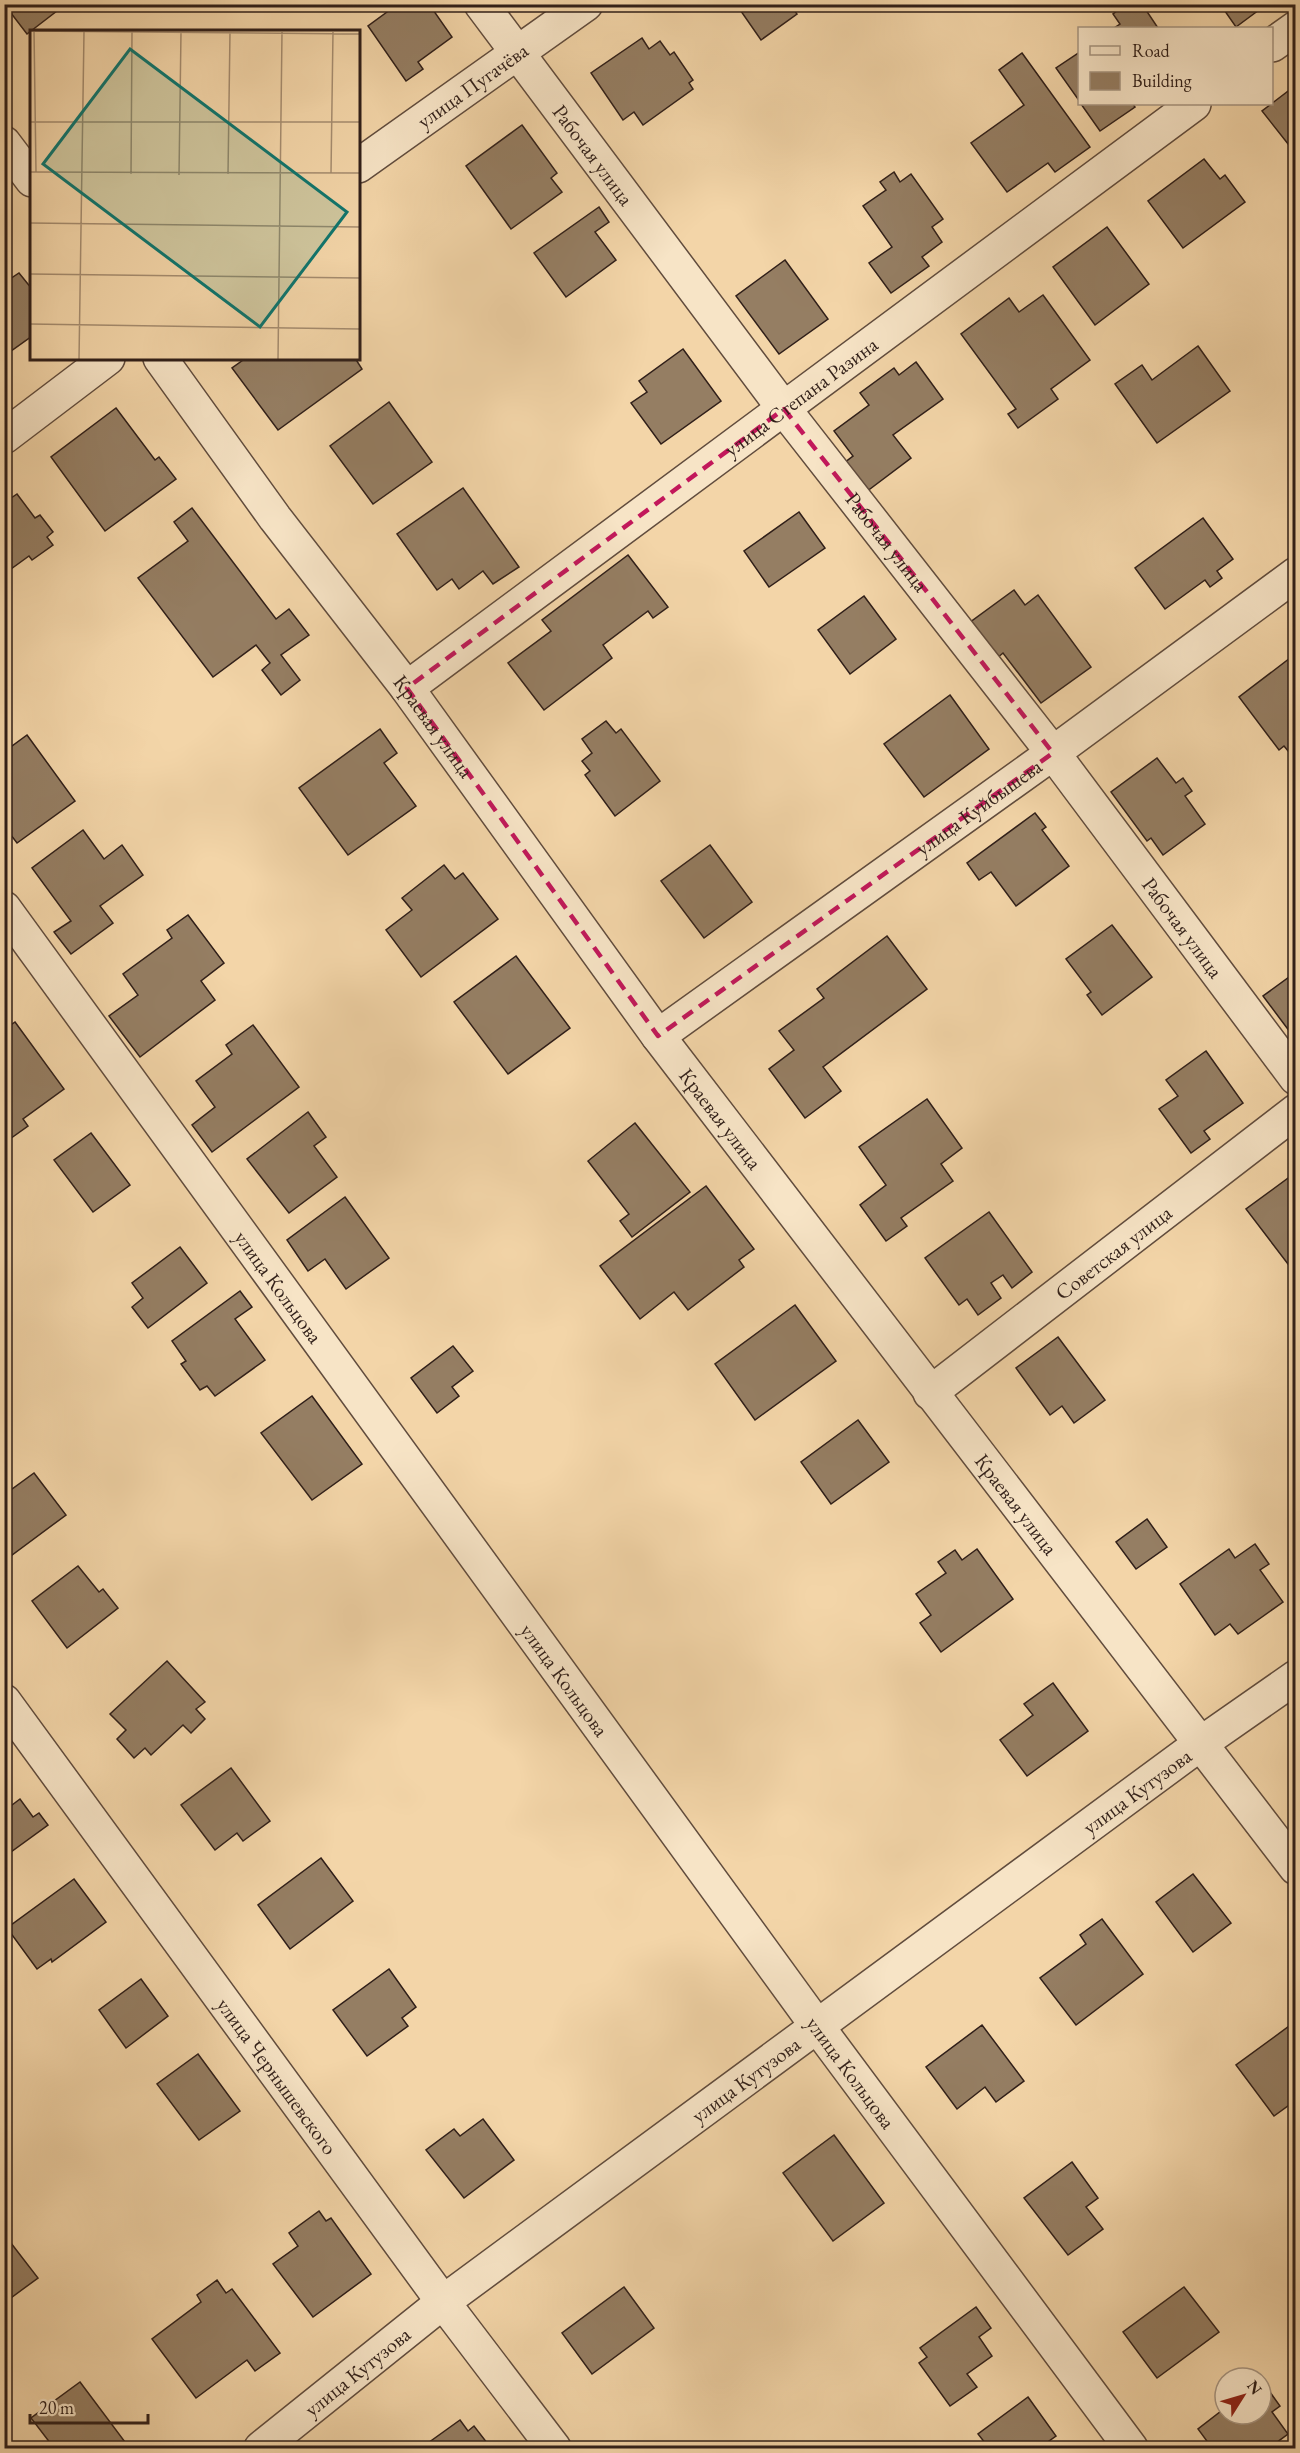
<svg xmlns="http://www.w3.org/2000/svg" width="1300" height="2453" font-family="'EB Garamond',serif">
	<rect width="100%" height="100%" fill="#f3d5a8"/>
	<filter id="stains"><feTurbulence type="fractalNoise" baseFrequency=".00333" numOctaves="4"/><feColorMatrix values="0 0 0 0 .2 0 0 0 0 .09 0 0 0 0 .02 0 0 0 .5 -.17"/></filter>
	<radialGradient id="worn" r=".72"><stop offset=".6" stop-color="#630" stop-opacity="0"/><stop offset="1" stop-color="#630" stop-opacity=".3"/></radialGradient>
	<g fill="#957e63" stroke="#301f19" stroke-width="1.5">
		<path d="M4,4h62l-39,30z"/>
		<path d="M398,4h31l23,33 -34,25 5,7 -17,12 -38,-55z"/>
		<path d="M736,4h54l7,10 -36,26z"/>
		<path d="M1126,4h16l16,24h-44l6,-4 -7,-10z"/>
		<path d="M1220,4h47l-31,23z"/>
		<path d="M642,38l7,11 11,-8 10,14 4,-3 19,28 -4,3 4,6 -50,36 -9,-13 -11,8 -32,-47z"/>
		<path d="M1080,52v50l-24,-34z"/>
		<path d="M1022,53l68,94 -35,25 -7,-9 -41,29 -36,-49 53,-38 -25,-35z"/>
		<path d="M1296,85v69l-34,-43z"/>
		<path d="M1081,104h52l2,3 -35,24z"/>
		<path d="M522,125l35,48 -6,5 11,14 -51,37 -45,-63z"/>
		<path d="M1204,159l16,20 5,-4 20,27 -62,46 -35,-47z"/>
		<path d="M894,172l6,10 11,-8 32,45 -11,8 10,15 -20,15 7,9 -38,27 -22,-30 23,-16 -29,-41 23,-16 -6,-8z"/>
		<path d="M599,207l10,15 -14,10 21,28 -50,37 -32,-44z"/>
		<path d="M1107,227l42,57 -54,41 -42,-58z"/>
		<path d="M785,260l43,59 -49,35 -43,-58z"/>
		<path d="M19,273l13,16v47l-28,20v-73z"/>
		<path d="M1043,295l47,65 -39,29 7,10 -40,29 -10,-14 8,-5 -55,-75 48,-36 10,14z"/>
		<path d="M1198,346l32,45 -73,52 -42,-59 27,-19 10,15z"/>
		<path d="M683,349l38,52 -60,43 -30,-41 16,-11 -8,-11z"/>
		<path d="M246,358h109l7,11 -84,61 -46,-62z"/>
		<path d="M916,362l27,37 -50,36 18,23 -45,34 -22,-29 9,-7 -19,-25 35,-26 -9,-12 34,-25 5,7z"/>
		<path d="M389,402l43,60 -59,42 -43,-58z"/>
		<path d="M116,408l39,52 4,-3 17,22 -71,52 -54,-74z"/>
		<path d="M463,488l56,79 -26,17 -10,-13 -24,18 -7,-10 -15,11 -40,-56z"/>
		<path d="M17,494l18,24 5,-3 13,17 -6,5 6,8 -21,15 -3,-4 -25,18v-71z"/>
		<path d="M192,508l84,111 13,-10 20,26 -28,20 19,25 -19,15 -19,-25 8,-7 -14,-18 -43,32 -75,-99 50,-37 -14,-19z"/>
		<path d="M799,512l26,36 -56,39 -25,-36z"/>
		<path d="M1203,518l30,41 -16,12 5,7 -12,9 -5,-7 -40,29 -30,-41z"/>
		<path d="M628,555l40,52 -15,11 -5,-7 -45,34 9,13 -68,52 -36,-47 43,-32 -9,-11z"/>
		<path d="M1014,590l11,15 13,-10 53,72 -50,36 -38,-50 -7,6 -27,-36z"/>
		<path d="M864,596l32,43 -46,35 -32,-44z"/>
		<path d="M1294,655l2,102 -2,1 -10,-12 -5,4 -40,-53z"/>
		<path d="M950,695l39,54 -65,48 -40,-53z"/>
		<path d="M606,721l10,12 5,-4 39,52 -45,35 -30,-41 5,-4 -8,-10 10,-8 -10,-14z"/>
		<path d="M380,729l17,24 -13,10 32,43 -68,49 -49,-67z"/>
		<path d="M27,735l48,66 -58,42 -13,-17v-74z"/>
		<path d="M1157,758l19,25 7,-5 9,13 -7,5 20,28 -42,31 -12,-17 -4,3 -36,-49z"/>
		<path d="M1035,813l11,14 -4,3 27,36 -53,40 -25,-34 -12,8 -12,-17z"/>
		<path d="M83,830l21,29 18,-14 21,30 -43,31 13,17 -42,31 -17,-22 17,-11 -39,-53z"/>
		<path d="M710,845l42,57 -48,36 -43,-57z"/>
		<path d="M444,865l11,14 8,-6 35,46 -77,58 -35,-47 26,-20 -10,-12z"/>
		<path d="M188,915l36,48 -23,18 14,19 -75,57 -31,-41 29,-21 -15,-21 49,-36 -5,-8z"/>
		<path d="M1112,925l40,52 -50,38 -15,-20 4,-3 -25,-33z"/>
		<path d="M887,936l40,53 -104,78 18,24 -36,27 -36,-49 25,-19 -15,-19 45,-33 -7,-9z"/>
		<path d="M516,956l54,72 -62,46 -54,-72z"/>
		<path d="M1296,972v68l-33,-44z"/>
		<path d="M15,1022l49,67 -41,30 5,7 -21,15 -3,-4v-107z"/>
		<path d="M253,1025l46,62 -87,65 -20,-27 23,-18 -19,-26 36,-27 -6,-9z"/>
		<path d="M1206,1051l37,52 -39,28 6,8 -19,14 -32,-44 19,-13 -12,-16z"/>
		<path d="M927,1099l35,49 -21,16 12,17 -52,37 6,8 -21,15 -26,-36 26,-20 -27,-38z"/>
		<path d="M308,1112l18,25 -12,9 23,31 -48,36 -42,-54z"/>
		<path d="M635,1123l55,69 -58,45 -12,-16 9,-7 -41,-53z"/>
		<path d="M91,1133l39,52 -37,27 -39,-52z"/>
		<path d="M1295,1173l1,91 -5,4 -45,-59z"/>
		<path d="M706,1186l48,63 -15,11 5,7 -56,43 -14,-18 -34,27 -40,-53z"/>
		<path d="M345,1197l44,61 -43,31 -21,-30 -17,12 -21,-31z"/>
		<path d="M989,1212l43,60 -20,16 -9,-13 -12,8 10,15 -23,17 -11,-16 -8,6 -34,-47z"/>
		<path d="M180,1247l27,36 -59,45 -16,-21 11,-9 -11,-15z"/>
		<path d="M240,1291l12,16 -17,12 30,41 -50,36 -8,-10 -7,4 -19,-26 5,-3 -14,-20z"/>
		<path d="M795,1305l41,56 -81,59 -40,-56z"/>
		<path d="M1058,1337l47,63 -31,23 -12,-17 -12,9 -34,-47z"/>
		<path d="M453,1346l20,25 -21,16 7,9 -22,17 -26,-35z"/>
		<path d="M312,1396l50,68 -50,36 -51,-67z"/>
		<path d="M858,1420l31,42 -58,42 -30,-42z"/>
		<path d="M34,1473l32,42 -62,46v-66z"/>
		<path d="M1147,1519l20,28 -31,22 -20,-27z"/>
		<path d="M1255,1544l14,20 -9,6 23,32 -45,32 -8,-10 -15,11 -35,-51 49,-35 6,9z"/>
		<path d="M977,1549l36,50 -72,53 -21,-29 11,-8 -15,-21 30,-21 -8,-11 17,-12 7,10z"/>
		<path d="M78,1566l21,26 4,-3 15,19 -51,40 -35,-47z"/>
		<path d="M167,1661l38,41 -9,7 9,10 -14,14 -8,-8 -32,30 -6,-7 -11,10 -17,-19 9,-9 -16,-16z"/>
		<path d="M1053,1683l35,48 -61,45 -27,-36 33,-25 -9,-11z"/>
		<path d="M231,1768l39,53 -27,20 -6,-8 -22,17 -34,-45z"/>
		<path d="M4,1795l8,10 8,-6 13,18 6,-4 9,12 -44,32z"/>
		<path d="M321,1858l32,43 -63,48 -32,-44z"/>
		<path d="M1193,1874l38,49 -38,29 -37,-50z"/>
		<path d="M74,1879l32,43 -54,40 -1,-3 -14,10 -30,-41z"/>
		<path d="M1102,1919l41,55 -67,51 -36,-47 46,-34 -6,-9z"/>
		<path d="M389,1969l27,38 -14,11 6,8 -41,30 -34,-46z"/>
		<path d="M141,1979l27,37 -42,32 -27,-38z"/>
		<path d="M1296,2021v79l-22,16 -38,-51z"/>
		<path d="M982,2025l42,56 -28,21 -11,-15 -28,22 -31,-42z"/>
		<path d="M198,2054l42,57 -41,29 -42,-56z"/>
		<path d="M483,2119l31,41 -50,38 -38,-48 28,-21 6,7z"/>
		<path d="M834,2135l50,68 -51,38 -50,-68z"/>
		<path d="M1072,2162l26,36 -12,9 17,22 -35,26 -44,-57z"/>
		<path d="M319,2211l7,10 5,-3 40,56 -58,43 -40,-53 25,-18 -9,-13z"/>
		<path d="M4,2234l34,44 -34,25z"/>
		<path d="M217,2280l9,13 6,-4 48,64 -25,18 -8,-11 -51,38 -44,-59 49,-37 -4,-7z"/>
		<path d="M624,2287l30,41 -62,46 -30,-41z"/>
		<path d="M1184,2287l35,45 -62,46 -34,-46z"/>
		<path d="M976,2307l15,21 -12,9 13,19 -25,18 10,13 -27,19 -31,-43 8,-6 -7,-9z"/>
		<path d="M1262,2381l18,25 -8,6 16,22 -19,14h-17l-2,-2 -3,2h-35l-14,-19 27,-21v6h36z"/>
		<path d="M80,2382l48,64 -3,2h-71l-23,-30z"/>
		<path d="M1028,2397l28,39 -17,12h-50l-11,-14z"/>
		<path d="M460,2420l8,11 6,-5 17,22h-70z"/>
	</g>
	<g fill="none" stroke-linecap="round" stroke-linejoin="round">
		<g stroke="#614c3d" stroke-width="36">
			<g id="minor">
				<path id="s1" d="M481,4l303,405 269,344 243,325"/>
				<path d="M1272,45l24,-17"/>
				<path d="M4,143l28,37"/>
				<path id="s2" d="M358,166l228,-162"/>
				<path id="s3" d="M160,358l115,160 132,170 251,348 638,832"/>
				<path d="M4,437l104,-79"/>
				<path id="s4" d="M407,688l787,-584"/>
				<path id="s5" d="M4,908l813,1118 314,422"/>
				<path id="s6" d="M658,1036l395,-283 243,-179"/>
				<path id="s7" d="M930,1393l366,-282"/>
				<path id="s8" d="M4,1701l439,601 111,146"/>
				<path id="s9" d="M261,2448l182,-146 757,-558 96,-67"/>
			</g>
		</g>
		<use href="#minor" stroke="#f7e4c6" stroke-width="33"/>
	</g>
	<path fill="none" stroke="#c2185b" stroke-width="4.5" stroke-dasharray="12 8" stroke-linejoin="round" d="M784,409l269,344 -395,283 -251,-348z"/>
	<g text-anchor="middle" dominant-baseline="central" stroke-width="4.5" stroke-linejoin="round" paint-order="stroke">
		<g font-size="21" fill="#301f19" stroke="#f7e4c6">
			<text stroke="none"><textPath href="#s2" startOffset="140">улица Пугачёва</textPath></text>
			<text stroke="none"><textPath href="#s1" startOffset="188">Рабочая улица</textPath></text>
			<text stroke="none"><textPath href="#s4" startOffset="490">улица Степана Разина</textPath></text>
			<text stroke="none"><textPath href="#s1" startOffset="674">Рабочая улица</textPath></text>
			<text stroke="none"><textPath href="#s3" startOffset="459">Краевая улица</textPath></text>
			<text stroke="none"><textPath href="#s6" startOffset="394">улица Куйбышева</textPath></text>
			<text stroke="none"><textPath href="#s1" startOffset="1160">Рабочая улица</textPath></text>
			<text stroke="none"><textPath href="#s3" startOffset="945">Краевая улица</textPath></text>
			<text stroke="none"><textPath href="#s7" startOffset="231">Советская улица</textPath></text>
			<text stroke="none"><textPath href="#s5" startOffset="468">улица Кольцова</textPath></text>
			<text stroke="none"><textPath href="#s3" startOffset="1431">Краевая улица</textPath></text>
			<text stroke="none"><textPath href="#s5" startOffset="954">улица Кольцова</textPath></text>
			<text stroke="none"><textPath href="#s9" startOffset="1095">улица Кутузова</textPath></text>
			<text stroke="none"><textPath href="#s5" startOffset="1440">улица Кольцова</textPath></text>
			<text stroke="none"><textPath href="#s8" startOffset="464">улица Чернышевского</textPath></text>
			<text stroke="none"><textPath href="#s9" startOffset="609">улица Кутузова</textPath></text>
			<text stroke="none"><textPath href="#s9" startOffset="123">улица Кутузова</textPath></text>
		</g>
	</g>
	<g transform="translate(30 30)">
		<rect width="330" height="330" fill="#f3d5a8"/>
		<path fill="none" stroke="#a58c6f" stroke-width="1.5" d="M4,0l2,142M0,1l330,3M0,92h330M0,142l330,1M301,143l2,-141M101,144l1,-142M198,144l2,-142M149,145l2,-143M0,193l330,4M0,244l330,4M0,294l330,5M49,330l5,-328M248,330l4,-328"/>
		<path fill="#0f766e" fill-opacity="0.15" stroke="#0f766e" stroke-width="3" d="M100,19l217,163 -87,115 -217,-163z"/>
		<rect width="330" height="330" fill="none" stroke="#301f19" stroke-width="3"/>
	</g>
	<rect width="1300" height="2453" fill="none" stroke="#f3d5a8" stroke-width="24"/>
	<rect x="6" y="6" width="1288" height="2441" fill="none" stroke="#301f19" stroke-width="3"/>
	<rect x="12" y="12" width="1276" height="2429" fill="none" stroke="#301f19" stroke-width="1.5"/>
	<rect x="1078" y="27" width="195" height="78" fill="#f7e4c6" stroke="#a79581" stroke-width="1.5"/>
	<rect x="1090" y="46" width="30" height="9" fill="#f7e4c6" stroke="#a79581" stroke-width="1.5"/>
	<text x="1132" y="57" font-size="18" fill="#301f19">Road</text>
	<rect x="1090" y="72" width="30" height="18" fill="#957e63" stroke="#a79581" stroke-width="1.5"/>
	<text x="1132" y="87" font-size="18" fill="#301f19">Building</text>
	<g transform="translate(1243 2396) rotate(53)"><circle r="28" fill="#f7e4c6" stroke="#a79581" stroke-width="1.5"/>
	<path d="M0-4.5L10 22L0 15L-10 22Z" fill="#8f2418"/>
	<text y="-9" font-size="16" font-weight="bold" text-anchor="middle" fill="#301f19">N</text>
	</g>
	<path d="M30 2414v9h118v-9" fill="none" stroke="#301f19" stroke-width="3"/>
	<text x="39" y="2414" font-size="18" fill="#301f19" stroke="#f7e4c6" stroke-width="4.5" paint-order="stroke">20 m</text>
	<rect width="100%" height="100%" filter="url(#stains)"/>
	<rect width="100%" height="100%" fill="url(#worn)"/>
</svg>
